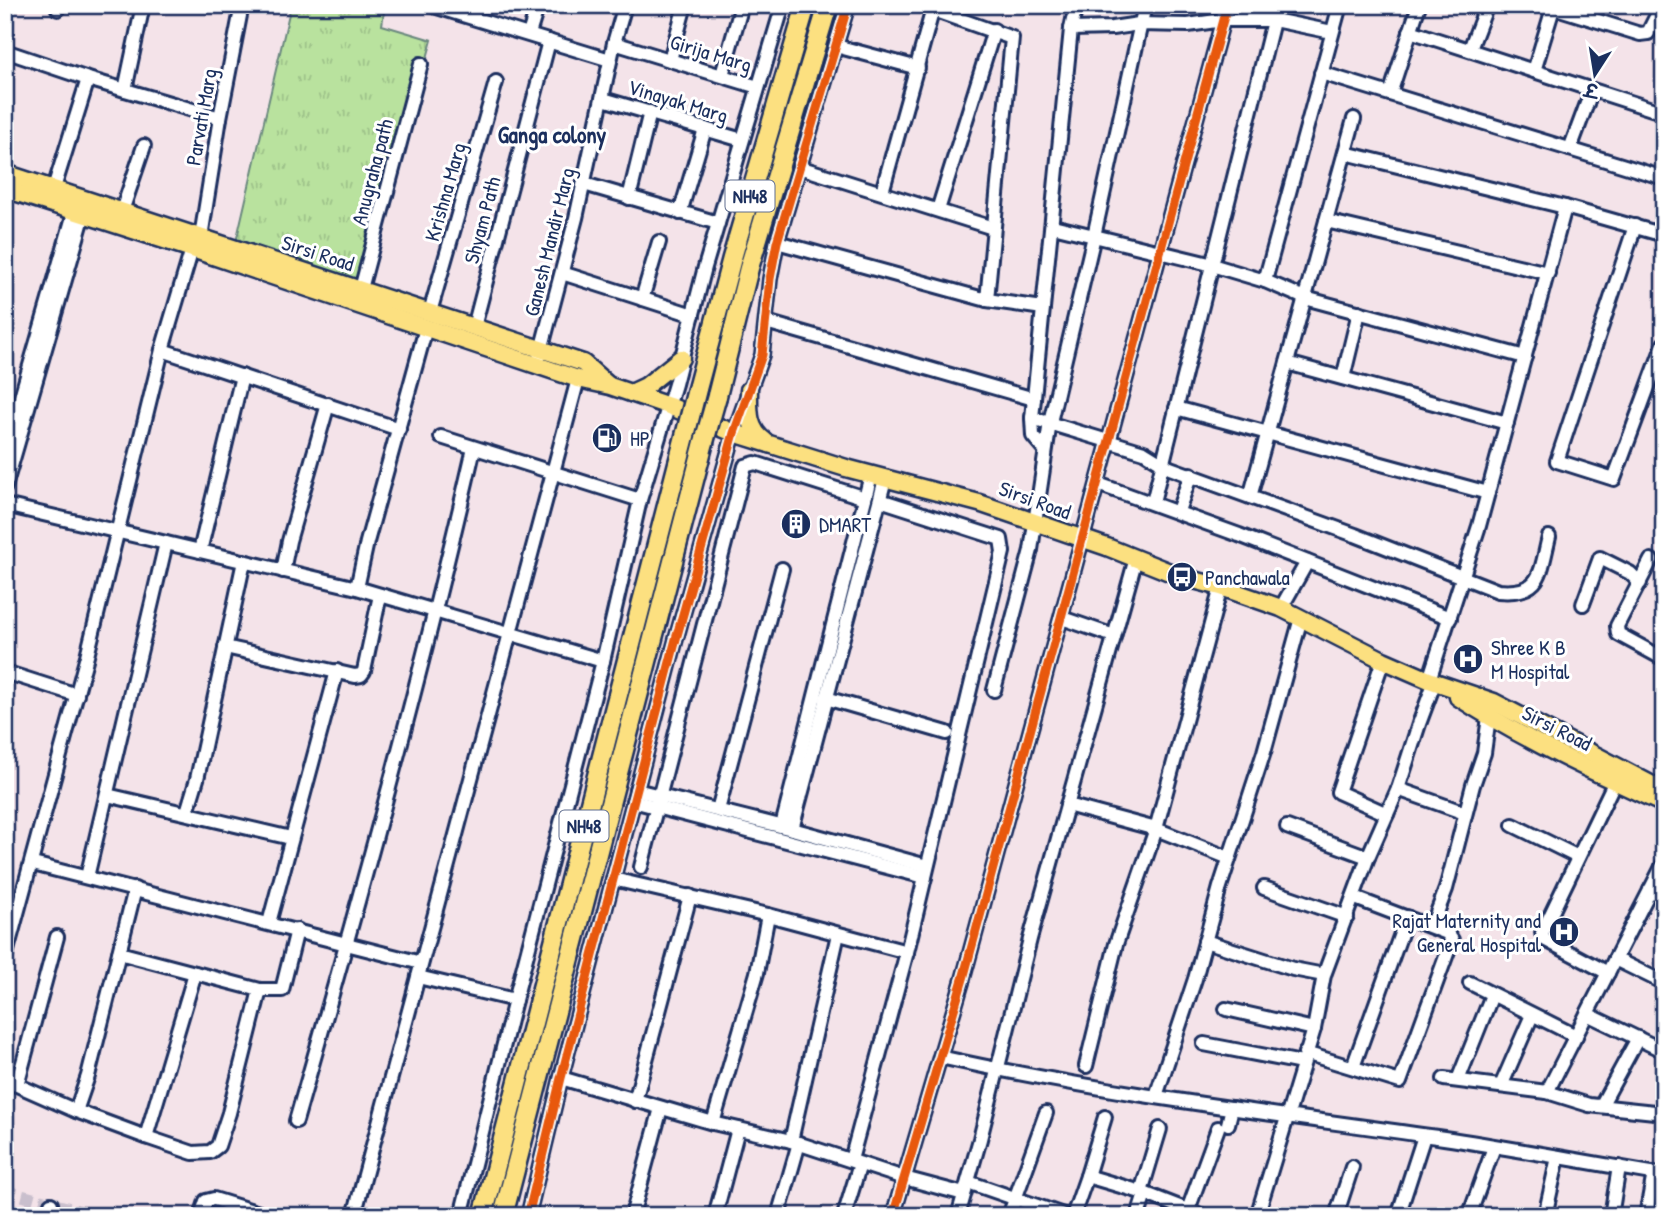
<svg xmlns="http://www.w3.org/2000/svg" width="1669" height="1221" font-family="'Patrick Hand','Playpen Sans Deva',sans-serif">
	<defs>
		<pattern id="grass-tufts" width="24" height="20" patternUnits="userSpaceOnUse" patternTransform="scale(1.75)"><rect width="24" height="20" fill="#b9e29e"/><path d="M3 7l-1-3M5 7V3M7 7l1-3M15 17l-1-3M17 17v-4M19 17l1-3" fill="none" stroke="#9ec28a"/></pattern>
	</defs>
	<rect width="100%" height="100%" fill="#f4e3e9"/>
	<filter id="ink" filterUnits="userSpaceOnUse"><feTurbulence type="fractalNoise" baseFrequency=".0143" numOctaves="2"/><feDisplacementMap in="SourceGraphic" scale="14" xChannelSelector="R" yChannelSelector="G"/><feConvolveMatrix kernelMatrix="1 2 1 2 8 2 1 2 1" color-interpolation-filters="sRGB"/></filter>
	<g filter="url(#ink)">
		<path fill="url(#grass-tufts)" stroke="#6a887e" stroke-width="2" d="M291,5h94l-3,20 50,15 -67,243 -129,-41z"/>
		<g fill="none" stroke-linecap="round" stroke-linejoin="round">
			<path stroke="#c9bfcd" stroke-width="12" stroke-dasharray="12 6" stroke-linecap="butt" d="M5,1191l93,25"/>
			<g stroke="#1b2f5e" stroke-width="18">
				<g id="minor">
					<path d="M430,5l180,55"/>
					<path d="M1553,7l87,27 8,-1 14,-28"/>
					<path d="M58,9v-4"/>
					<path d="M933,10l79,28 -25,262"/>
					<path d="M1071,29l41,-1 27,-4 49,1 35,-5h51l58,12"/>
					<path d="M1410,31l254,82"/>
					<path d="M529,34l9,-29"/>
					<path d="M614,43l144,44"/>
					<path d="M836,46l82,22"/>
					<path d="M1470,49l17,-44"/>
					<path d="M5,51l83,28 132,39"/>
					<path d="M670,60l15,-55"/>
					<path d="M1534,71l20,-66"/>
					<path d="M1321,73l343,105"/>
					<path d="M722,75l20,-70"/>
					<path d="M125,90l18,-85"/>
					<path d="M1390,94l29,-89"/>
					<path d="M603,99l139,41"/>
					<path d="M1570,149l22,-59"/>
					<path d="M1345,153l220,54 99,28"/>
					<path d="M799,167l194,61"/>
					<path d="M584,184l134,39"/>
					<path d="M54,188l34,-109"/>
					<path d="M882,192l52,-187"/>
					<path d="M629,198l21,-86"/>
					<path d="M938,210l56,-180"/>
					<path d="M122,211l22,-65"/>
					<path d="M680,213l25,-84"/>
					<path d="M1326,221l222,52"/>
					<path d="M1053,226l152,37 60,18 40,17 220,59"/>
					<path d="M1635,226l-78,235 57,18 50,-135"/>
					<path d="M201,237l19,-119 22,-113"/>
					<path d="M777,242l210,58 56,8"/>
					<path d="M562,273l131,42"/>
					<path d="M1265,281l75,-276"/>
					<path d="M361,289l60,-225"/>
					<path d="M642,299l17,-57"/>
					<path d="M430,312l66,-230"/>
					<path d="M766,322l268,77"/>
					<path d="M474,327l75,-286"/>
					<path d="M162,350l237,79"/>
					<path d="M539,358l37,-140 38,-175 11,-38"/>
					<path d="M1287,363l220,60"/>
					<path d="M1343,378l16,-66"/>
					<path d="M1176,408l312,85"/>
					<path d="M1032,418l112,34 26,16 185,67 143,56c44,4 42,-18 51,-54"/>
					<path d="M441,437l199,63"/>
					<path d="M1045,450l-12,-14 -1,-18 39,-389 5,-24"/>
					<path d="M5,452l72,-249"/>
					<path d="M1098,484l141,51 211,83"/>
					<path d="M5,487l81,-280"/>
					<path d="M1250,497l104,-378"/>
					<path d="M1153,502l124,-497"/>
					<path d="M5,505l352,83 246,73"/>
					<path d="M1178,511l13,-37"/>
					<path d="M200,551l42,-175"/>
					<path d="M1651,560l-34,66 1,8 46,25"/>
					<path d="M283,571l6,-30 39,-137"/>
					<path d="M357,588l10,-46 59,-214"/>
					<path d="M1583,604l17,-46 30,15 10,10"/>
					<path d="M1281,608l26,-46"/>
					<path d="M1062,618l52,18"/>
					<path d="M225,647l130,29 6,-1 3,-4 16,-76"/>
					<path d="M1383,660l-45,132 49,22"/>
					<path d="M5,672l72,23"/>
					<path d="M1429,680l50,-154 86,-319"/>
					<path d="M994,690l37,-140 19,-128 44,-186 51,-231"/>
					<path d="M826,698l121,35"/>
					<path d="M1398,789l67,24"/>
					<path d="M636,790l156,39 135,37"/>
					<path d="M107,795l184,43"/>
					<path d="M633,801l292,76"/>
					<path d="M1067,805l89,24 73,29"/>
					<path d="M718,810l64,-241"/>
					<path d="M187,812l10,-33 47,-218"/>
					<path d="M1513,825l65,32"/>
					<path d="M782,826l89,-351"/>
					<path d="M1287,827l81,30"/>
					<path d="M792,829l93,-350"/>
					<path d="M33,864l388,99"/>
					<path d="M641,867l104,-401 10,-3 110,35"/>
					<path d="M87,877l79,-334"/>
					<path d="M613,879l155,36 139,37"/>
					<path d="M1264,888l83,29"/>
					<path d="M1650,890l14,7"/>
					<path d="M269,923l68,-252"/>
					<path d="M1432,926l14,-37 27,-104 11,-32 5,-36"/>
					<path d="M1205,941l88,28 31,6"/>
					<path d="M119,953l141,37h22l15,-60"/>
					<path d="M5,958l82,-302 75,-306 30,-101"/>
					<path d="M1615,959l49,24"/>
					<path d="M1608,973l-64,-34 -2,-6 73,-152"/>
					<path d="M418,977l97,23"/>
					<path d="M1470,983l106,53"/>
					<path d="M1226,1009l88,20"/>
					<path d="M1587,1014l77,37"/>
					<path d="M1204,1044l98,19"/>
					<path d="M1305,1053l95,29 52,-142 -5,-7 -92,-35"/>
					<path d="M940,1057c166,37 336,57 504,81 73,11 146,25 220,37"/>
					<path d="M1086,1066l30,-122 40,-115 65,-242"/>
					<path d="M1353,1067l54,-150"/>
					<path d="M561,1078l152,45 78,18 113,37 60,16"/>
					<path d="M1444,1079l103,13 42,13 75,8"/>
					<path d="M1458,1080l34,-85"/>
					<path d="M5,1082l12,3 59,26 70,26 47,16 17,-1 8,-6 11,-33 31,-123"/>
					<path d="M17,1085l40,-148"/>
					<path d="M1501,1086l31,-71"/>
					<path d="M1547,1092l117,-229"/>
					<path d="M1156,1096l39,-117 25,-92 44,-135 37,-134"/>
					<path d="M635,1101l55,-205"/>
					<path d="M1601,1106l37,-68"/>
					<path d="M76,1111l12,-35 47,-187"/>
					<path d="M296,1121c64,-223 126,-447 178,-673"/>
					<path d="M713,1123l44,-150 11,-58"/>
					<path d="M1228,1124l4,-16"/>
					<path d="M146,1137l49,-164"/>
					<path d="M791,1141l47,-207"/>
					<path d="M851,1160l56,-208 96,-400 -2,-13 -121,-39"/>
					<path d="M1087,1176l18,-59"/>
					<path d="M968,1182l98,34"/>
					<path d="M1141,1192l19,-63"/>
					<path d="M1188,1210l30,-82"/>
					<path d="M48,1216l3,-12"/>
					<path d="M201,1216l5,-15 8,-2 55,17"/>
					<path d="M354,1216l224,-837"/>
					<path d="M461,1216l54,-216 88,-339 37,-161 35,-116 30,-117 78,-262"/>
					<path d="M528,1216l33,-138 115,-439 58,-206 28,-78 8,-76 7,-37 71,-237"/>
					<path d="M632,1216l29,-108"/>
					<path d="M715,1216l23,-87"/>
					<path d="M778,1216l21,-73"/>
					<path d="M844,1216l16,-52"/>
					<path d="M893,1216l70,-237 264,-974"/>
					<path d="M958,1216l22,-77 50,-200 106,-381"/>
					<path d="M1009,1216l37,-103"/>
					<path d="M1073,1216l14,-40 54,16 62,24"/>
					<path d="M1138,1216l7,-22"/>
					<path d="M1257,1216l57,-187 10,-54 44,-118 30,-68 21,-65 16,-43"/>
					<path d="M1336,1216l16,-49"/>
					<path d="M1398,1216l26,-80"/>
					<path d="M1469,1216l25,-69"/>
					<path d="M1545,1216l13,-59"/>
					<path d="M1611,1216l8,-49"/>
					<path d="M1646,1216l8,-43"/>
				</g>
			</g>
			<g stroke="#1b2f5e" stroke-width="21">
				<g id="major">
					<path d="M5,173l578,190 25,22"/>
					<path d="M5,189l187,60 386,130 32,7 59,20 65,27 112,35 133,35 128,44 75,30 39,10 60,21 102,52 46,20 65,22 170,89"/>
					<path d="M749,390c0,19 -2,39 16,51"/>
					<path d="M631,393l15,-7 35,-28"/>
					<path d="M1458,697c64,42 136,75 206,107"/>
				</g>
			</g>
			<g stroke="#1b2f5e" stroke-width="23">
				<g id="highway">
					<path d="M697,389l35,-131 74,-253"/>
					<path d="M717,396l32,-128 79,-263"/>
					<path d="M483,1216l202,-780"/>
					<path d="M503,1216l201,-774"/>
				</g>
			</g>
			<use href="#minor" stroke="#fff" stroke-width="12"/>
			<use href="#major" stroke="#fce080" stroke-width="16"/>
			<use href="#highway" stroke="#fce080" stroke-width="18"/>
			<g stroke="#1b2f5e" stroke-width="23" stroke-linecap="butt">
				<g id="highway-bridge">
					<path d="M685,436l12,-47"/>
					<path d="M704,442l13,-46"/>
				</g>
			</g>
			<use href="#highway-bridge" stroke="#fce080" stroke-width="18"/>
			<g stroke="#fff" stroke-width="13">
				<g id="cycleway">
					<path d="M528,1216l33,-138 115,-439 58,-206 28,-78 8,-76 7,-37 71,-237"/>
					<path d="M893,1216l70,-237 264,-974"/>
				</g>
			</g>
			<use href="#cycleway" stroke="#e8590c" stroke-width="9"/>
		</g>
	</g>
	<defs>
		<g id="fuel-disc" transform="scale(1.575)"><circle r="9.5" fill="#1b2f5e" stroke="#fff"/><path d="M-5.5-6h7V0h2V4h1.3V-2.5L3-4.5l.8-.8L6-3V5H2.5V1h-1V6h-7ZM-4.2-4.7v3.2H.2V-4.7Z" fill="#fff"/></g>
		<g id="building-disc" transform="scale(1.575)"><circle r="9.5" fill="#1b2f5e" stroke="#fff"/><path d="M-4-6H4V6H1V3H-1V6H-4ZM-2.5-4.3h1.7v1.8h-1.7ZM.8-4.3h1.7v1.8H.8ZM-2.5-1h1.7V.8h-1.7ZM.8-1h1.7V.8H.8Z" fill="#fff"/></g>
		<g id="bus-disc" transform="scale(1.575)"><circle r="9.5" fill="#1b2f5e" stroke="#fff"/><path d="M-5-6H5V4H4V6H2V4H-2V6H-4V4H-5ZM-3.5-4V0h7V-4ZM-3.5 1.2v1.5H-2V1.2ZM2 1.2v1.5H3.5V1.2Z" fill="#fff"/></g>
		<g id="hospital-disc" transform="scale(1.575)"><circle r="9.5" fill="#1b2f5e" stroke="#fff"/><path d="M-5-5h3v3.5h4V-5h3V5h-3V1.5h-4V5h-3Z" fill="#fff"/></g>
	</defs>
	<g fill-rule="evenodd">
		<use href="#fuel-disc" x="607" y="438"/>
		<use href="#building-disc" x="796" y="524"/>
		<use href="#bus-disc" x="1182" y="577"/>
		<use href="#hospital-disc" x="1468" y="659"/>
		<use href="#hospital-disc" x="1564" y="932"/>
	</g>
	<g text-anchor="middle" dominant-baseline="central" stroke-width="6" stroke-linejoin="round" paint-order="stroke">
		<g fill="#fff" stroke="#5f6d8e" stroke-width="2">
			<rect x="725.5" y="180.5" width="49" height="31" rx="5"/>
			<rect x="559.5" y="810.5" width="49" height="31" rx="5"/>
		</g>
		<g font-size="19" font-weight="bold" fill="#1b2f5e">
			<text x="750" y="196">NH48</text>
			<text x="584" y="826">NH48</text>
		</g>
		<g font-size="21" fill="#1b2f5e" stroke="#fff">
			<text transform="translate(711 53) rotate(17)">Girija Marg</text>
			<text transform="translate(678 101) rotate(17)">Vinayak Marg</text>
			<text transform="translate(201 117) rotate(-80)">Parvati Marg</text>
			<text transform="translate(372 172) rotate(-75)">Anugraha path</text>
			<text transform="translate(445 192) rotate(-74)">Krishna Marg</text>
			<text transform="translate(482 220) rotate(-75)">Shyam Path</text>
			<text transform="translate(549 242) rotate(-76)">Ganesh Mandir Marg</text>
			<text transform="translate(318 253) rotate(18)">Sirsi Road</text>
			<text transform="translate(1035 500) rotate(20)">Sirsi Road</text>
			<text transform="translate(1557 728) rotate(27)">Sirsi Road</text>
		</g>
		<g font-size="21" fill="#1b2f5e" stroke="#fff" text-anchor="start">
			<text x="630" y="438">HP</text>
			<text x="819" y="524">DMART</text>
			<text x="1205" y="577">Panchawala</text>
			<text x="1491" y="647">Shree K B<tspan x="1491" dy="24">M Hospital</tspan></text>
			<text x="1541" y="920" text-anchor="end">Rajat Maternity and<tspan x="1541" dy="24">General Hospital</tspan></text>
		</g>
		<g font-size="23" font-weight="bold" fill="#1b2f5e" stroke="#fff">
			<text x="552" y="134">Ganga colony</text>
		</g>
	</g>
	<rect width="1669" height="1221" fill="none" stroke="#fff" stroke-width="28"/>
	<rect x="14" y="14" width="1641" height="1193" fill="none" stroke="#1b2f5e" stroke-width="2.5" filter="url(#ink)"/>
	<g transform="translate(1595 74) rotate(192)" stroke="#ffffff" stroke-width="5" paint-order="stroke">
	<path d="M0-5L12 26L0 18L-12 26Z" fill="#1b2f5e"/>
	<text y="-10" font-size="19" font-weight="bold" text-anchor="middle" fill="#1b2f5e">उ</text>
	</g>
</svg>
